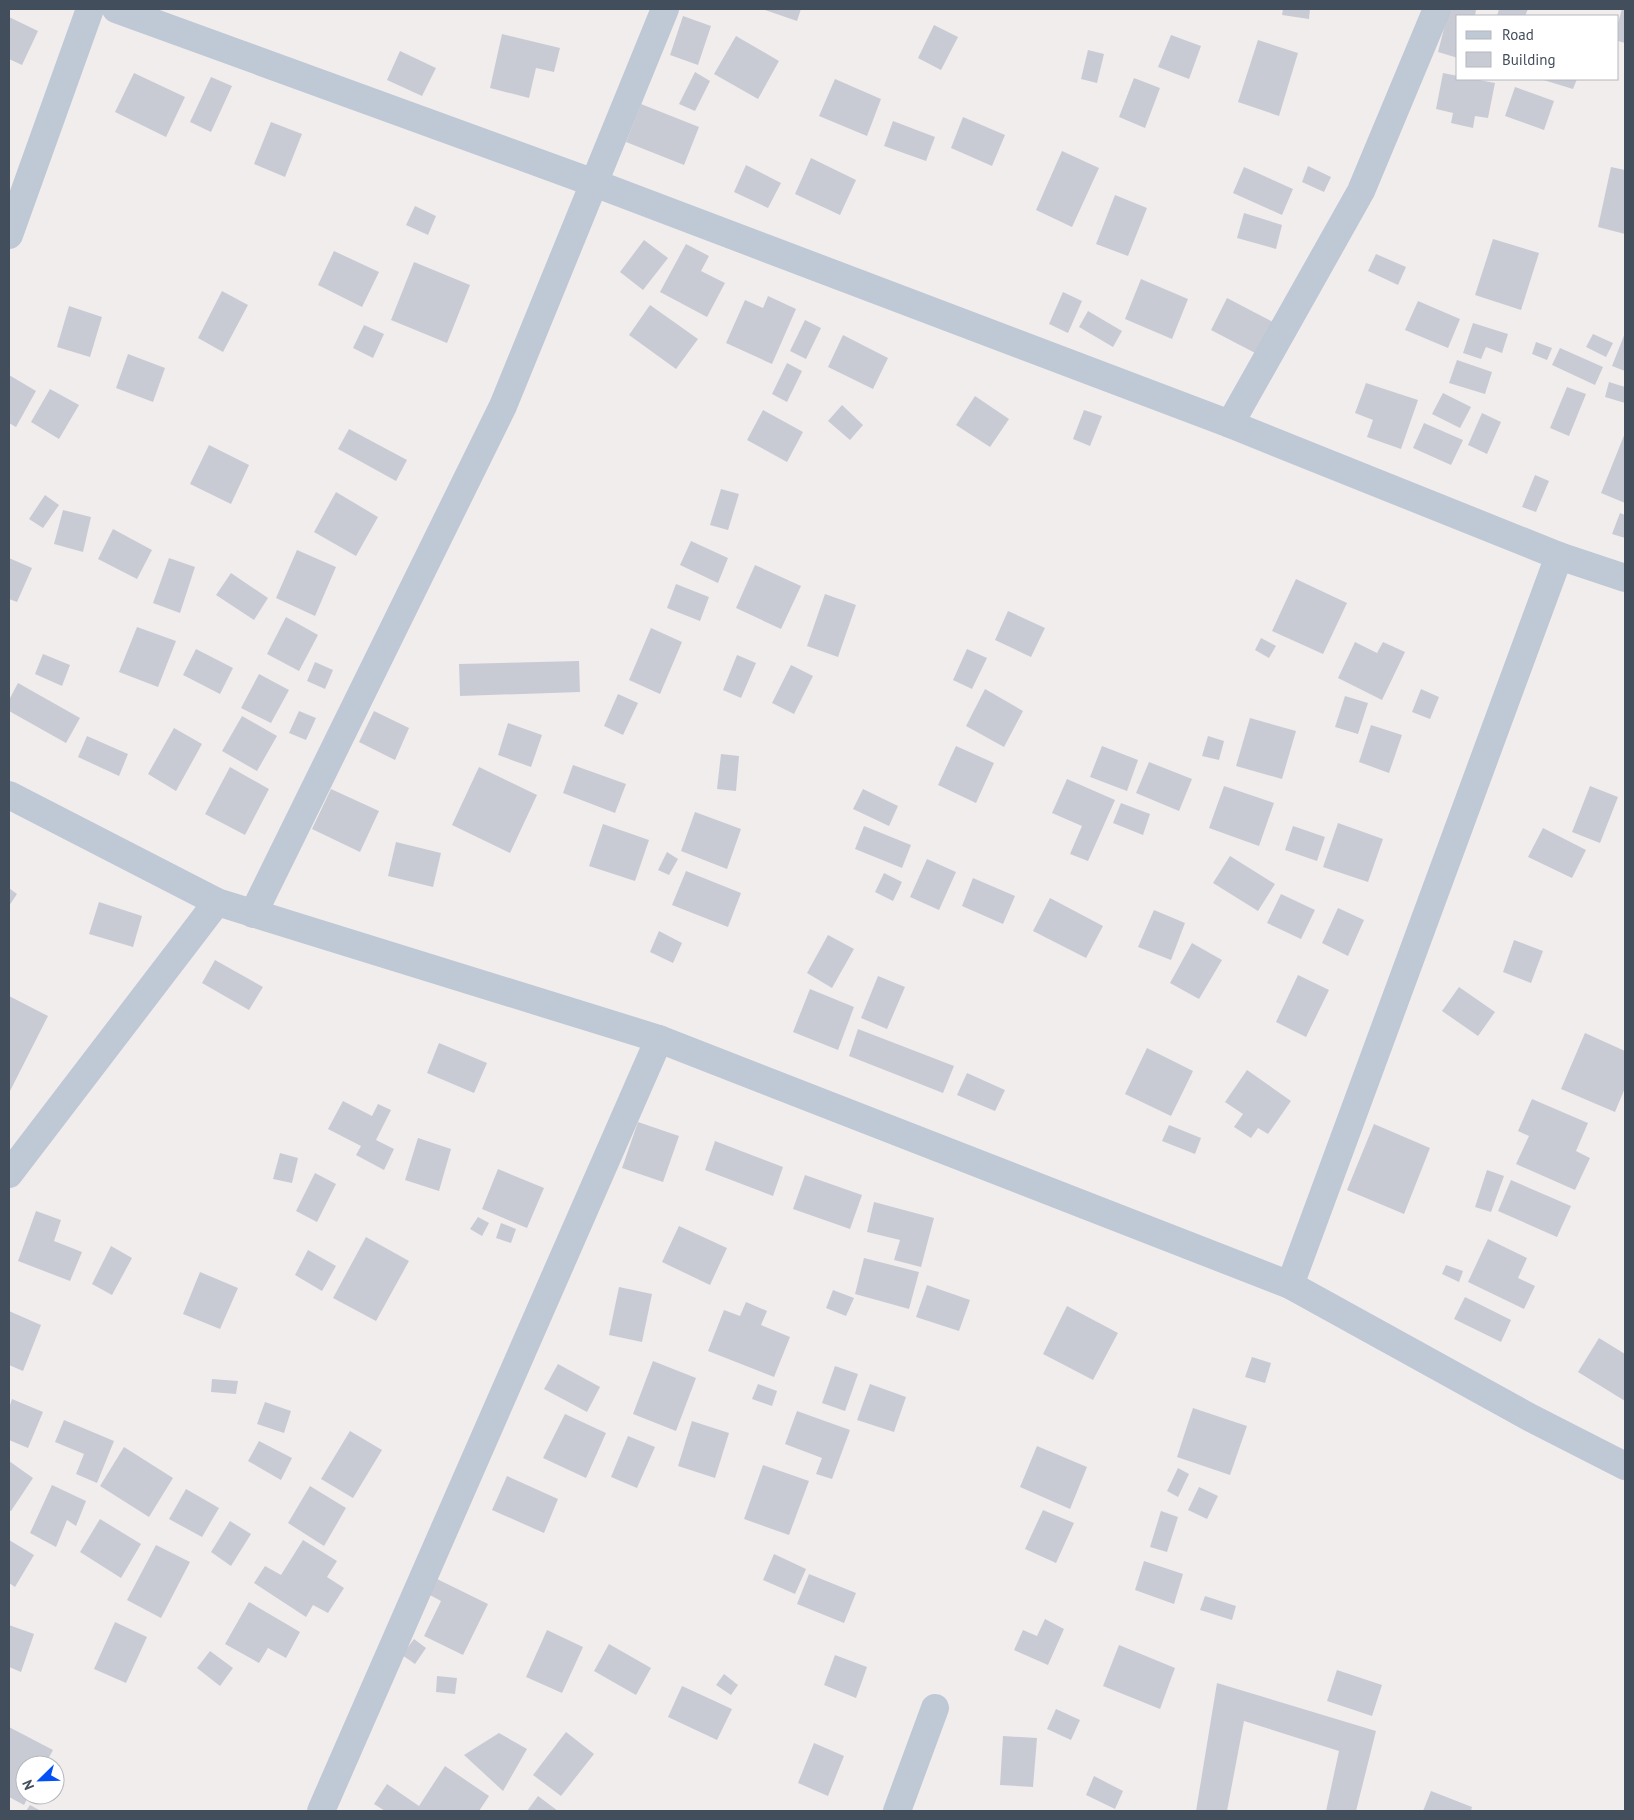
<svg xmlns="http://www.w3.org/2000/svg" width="1634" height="1820" font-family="'PT Sans',sans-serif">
	<rect width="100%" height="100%" fill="#f1eded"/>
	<g fill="#c9cbd4">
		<path d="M762,9h39l-4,12z"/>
		<path d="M1283,9h27l-1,10 -27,-4z"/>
		<path d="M1449,9l27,1 -1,6h-17v42l-20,-6z"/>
		<path d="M1499,9h29l-3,7h-28z"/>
		<path d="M1622,9h3v34l-7,-2v-18z"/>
		<path d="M683,16l28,10 -13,39 -28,-10z"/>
		<path d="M9,17l29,14 -16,34 -13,-6z"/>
		<path d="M934,25l24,12 -17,33 -23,-12z"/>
		<path d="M502,34l58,14 -6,24 -18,-4 -7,30 -39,-10z"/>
		<path d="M1171,35l30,11 -12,33 -31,-12z"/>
		<path d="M736,36l43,25 -21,38 -44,-25z"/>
		<path d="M1258,40l40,13 -19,63 -41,-14z"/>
		<path d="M1088,50l16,4 -7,29 -16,-4z"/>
		<path d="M400,51l36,17 -14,28 -35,-16z"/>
		<path d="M695,72l15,9 -15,30 -16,-7z"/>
		<path d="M134,73l51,24 -19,40 -51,-25z"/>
		<path d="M1443,73l15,3v3h16l21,4 -7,35 -13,-2 -2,12 -22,-5 2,-10 -17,-4z"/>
		<path d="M211,77l21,9 -21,46 -21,-10z"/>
		<path d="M1134,78l26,10 -15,40 -26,-11z"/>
		<path d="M835,79l46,20 -14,37 -48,-20z"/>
		<path d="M1540,79h37l-4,10z"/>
		<path d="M1515,87l39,14 -10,29 -39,-14z"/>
		<path d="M641,104l58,23 -15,38 -58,-23z"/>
		<path d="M963,117l42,18 -13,31 -41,-18z"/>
		<path d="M893,121l42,16 -9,24 -42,-15z"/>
		<path d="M271,122l31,12 -17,43 -31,-13z"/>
		<path d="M1062,151l37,17 -27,59 -36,-17z"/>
		<path d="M811,158l45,22 -16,35 -45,-21z"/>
		<path d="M746,165l35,18 -13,25 -34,-16z"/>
		<path d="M1308,166l23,11 -7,15 -22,-10z"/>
		<path d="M1244,167l49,22 -11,26 -49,-22z"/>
		<path d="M1611,167l14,3v64l-27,-7z"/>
		<path d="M1115,195l32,13 -19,48 -32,-12z"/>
		<path d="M415,206l21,10 -8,19 -22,-10z"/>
		<path d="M1244,213l38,12 -6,24 -39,-11z"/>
		<path d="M1493,239l46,14 -18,57 -46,-15z"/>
		<path d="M644,240l24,18 -25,32 -23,-18z"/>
		<path d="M686,244l23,12 -8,15 24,12 -18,34 -47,-25z"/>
		<path d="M334,251l45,21 -17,35 -44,-22z"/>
		<path d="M1376,254l30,13 -8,18 -30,-14z"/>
		<path d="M414,262l56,23 -23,58 -56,-23z"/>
		<path d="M1141,279l47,20 -16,40 -47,-20z"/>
		<path d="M222,291l26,14 -25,47 -25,-14z"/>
		<path d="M1063,292l19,9 -14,32 -19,-9z"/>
		<path d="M768,296l28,13 -24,55 -46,-21 19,-43 18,8z"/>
		<path d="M1227,298l46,24 -16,32 -46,-24z"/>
		<path d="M1418,301l42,18 -12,29 -43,-18z"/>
		<path d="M650,305l48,34 -22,30 -47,-34z"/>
		<path d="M69,306l33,11 -12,40 -33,-10z"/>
		<path d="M1088,311l34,20 -9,16 -34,-20z"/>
		<path d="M805,320l16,8 -15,31 -16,-8z"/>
		<path d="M1473,323l35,11 -6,19 -16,-6 -5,12 -18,-6z"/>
		<path d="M364,325l20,9 -11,24 -20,-10z"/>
		<path d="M1625,333v38l-13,-5z"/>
		<path d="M1593,334l20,9 -7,14 -20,-10z"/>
		<path d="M843,335l45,23 -15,31 -45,-22z"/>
		<path d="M1536,342l16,6 -5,12 -15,-6z"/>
		<path d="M1560,348l43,19 -8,18 -43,-20z"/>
		<path d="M128,354l37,14 -12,34 -37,-14z"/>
		<path d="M1457,360l35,12 -7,22 -36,-11z"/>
		<path d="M787,363l15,8 -15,31 -15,-8z"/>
		<path d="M9,375l27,16 -20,36 -7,-4z"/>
		<path d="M1609,382l16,5v16l-20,-6z"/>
		<path d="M1366,383l52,17 -17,49 -34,-12 6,-17 -18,-7z"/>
		<path d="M1567,387l19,7 -17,42 -19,-8z"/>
		<path d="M50,389l29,16 -20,34 -28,-17z"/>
		<path d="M1443,393l28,14 -11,21 -28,-14z"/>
		<path d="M975,396l34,23 -19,28 -34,-22z"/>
		<path d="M842,405l21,20 -13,15 -22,-19z"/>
		<path d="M763,410l40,22 -16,30 -40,-22z"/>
		<path d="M1084,410l18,6 -12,30 -17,-7z"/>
		<path d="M1482,413l19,9 -14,32 -19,-9z"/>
		<path d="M1424,423l39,17 -12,25 -38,-17z"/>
		<path d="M349,429l58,31 -11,21 -58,-32z"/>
		<path d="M1625,433v70l-24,-10z"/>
		<path d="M209,445l40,20 -18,39 -41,-20z"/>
		<path d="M1535,475l14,6 -13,31 -14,-5z"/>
		<path d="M721,489l18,5 -11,36 -18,-5z"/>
		<path d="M336,492l42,25 -22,39 -42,-24z"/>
		<path d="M45,495l14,10 -16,23 -14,-9z"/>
		<path d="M63,510l28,7 -8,35 -29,-8z"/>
		<path d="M1620,513l5,2v23l-13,-4z"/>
		<path d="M113,529l39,21 -15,29 -39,-20z"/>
		<path d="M691,541l37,17 -10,25 -38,-18z"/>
		<path d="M297,550l39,17 -21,49 -39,-18z"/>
		<path d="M9,558l23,10 -15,34 -8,-3z"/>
		<path d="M169,558l26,9 -15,46 -27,-10z"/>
		<path d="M755,565l46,21 -20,43 -45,-21z"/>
		<path d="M231,573l37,25 -14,22 -38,-25z"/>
		<path d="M1296,579l51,24 -24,51 -51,-23z"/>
		<path d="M676,584l33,13 -9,24 -33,-13z"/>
		<path d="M825,594l31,11 -18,52 -31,-11z"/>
		<path d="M1008,611l37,17 -14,29 -36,-17z"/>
		<path d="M286,617l32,18 -19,36 -32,-17z"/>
		<path d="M137,627l39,14 -18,46 -39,-15z"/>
		<path d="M651,628l31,14 -22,52 -31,-14z"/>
		<path d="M1261,638l15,8 -7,12 -14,-8z"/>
		<path d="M1355,642l22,11 6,-11 22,10 -23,48 -44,-22z"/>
		<path d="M196,649l37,19 -13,26 -37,-19z"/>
		<path d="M967,649l20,9 -15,31 -19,-9z"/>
		<path d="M43,654l27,11 -8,21 -27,-12z"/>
		<path d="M737,655l19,8 -15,35 -18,-8z"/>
		<path d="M579,661l1,31 -120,4 -1,-32z"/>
		<path d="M315,662l18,8 -8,19 -18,-8z"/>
		<path d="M791,665l22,11 -19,38 -22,-11z"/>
		<path d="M259,674l30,16 -18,33 -30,-15z"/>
		<path d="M18,683l62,35 -14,25 -57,-32v-11z"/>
		<path d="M985,689l38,22 -19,36 -38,-21z"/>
		<path d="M1421,689l18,8 -9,22 -18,-7z"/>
		<path d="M618,694l20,9 -15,32 -19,-9z"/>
		<path d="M1345,696l23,7 -10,31 -23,-7z"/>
		<path d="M299,711l17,7 -10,22 -17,-7z"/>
		<path d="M374,711l35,17 -14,32 -36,-18z"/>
		<path d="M242,716l35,20 -20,35 -35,-20z"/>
		<path d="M1250,718l46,13 -14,48 -46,-13z"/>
		<path d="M508,723l34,12 -11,32 -33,-12z"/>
		<path d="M1371,725l31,10 -13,38 -30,-11z"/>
		<path d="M174,728l28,16 -26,47 -28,-17z"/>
		<path d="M87,736l41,18 -9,22 -41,-19z"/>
		<path d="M1208,736l16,5 -5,19 -17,-4z"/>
		<path d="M956,746l38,17 -18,40 -38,-18z"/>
		<path d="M1102,746l36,14 -11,31 -37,-14z"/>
		<path d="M721,754l18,2 -3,35 -19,-2z"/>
		<path d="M1149,762l43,17 -13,32 -43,-18z"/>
		<path d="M573,765l53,19 -11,29 -52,-20z"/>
		<path d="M230,767l39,22 -24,46 -40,-21z"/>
		<path d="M479,767l58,28 -27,58 -58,-28z"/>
		<path d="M1067,779l48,21 -27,61 -18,-7 12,-28 -30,-13z"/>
		<path d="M1224,786l50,17 -15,43 -50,-18z"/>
		<path d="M1590,786l28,11 -18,46 -28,-11z"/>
		<path d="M331,789l48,22 -19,41 -48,-23z"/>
		<path d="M863,789l35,17 -9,20 -36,-17z"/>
		<path d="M1121,803l29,11 -7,21 -30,-12z"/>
		<path d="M695,812l46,17 -14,40 -46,-18z"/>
		<path d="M1338,823l45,16 -15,43 -45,-15z"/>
		<path d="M603,824l46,16 -14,41 -46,-15z"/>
		<path d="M864,826l47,19 -9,23 -47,-19z"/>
		<path d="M1293,826l32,11 -8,24 -32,-11z"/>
		<path d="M1543,828l43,22 -14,28 -44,-21z"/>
		<path d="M396,842l45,11 -8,34 -45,-11z"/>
		<path d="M667,852l11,7 -9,16 -11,-5z"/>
		<path d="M1230,856l45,28 -17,27 -45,-28z"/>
		<path d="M927,859l29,13 -17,38 -29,-13z"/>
		<path d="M686,871l55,22 -13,34 -56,-22z"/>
		<path d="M884,873l18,9 -9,19 -18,-9z"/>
		<path d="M973,878l42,18 -12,28 -41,-18z"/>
		<path d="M9,888l8,6 -8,12z"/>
		<path d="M1281,894l34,16 -14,29 -34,-16z"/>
		<path d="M1050,898l53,28 -17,32 -53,-27z"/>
		<path d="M99,902l43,14 -9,31 -44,-13z"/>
		<path d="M1338,908l26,12 -16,36 -26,-13z"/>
		<path d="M1154,910l31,13 -14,37 -33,-13z"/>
		<path d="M659,931l23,12 -9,20 -23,-11z"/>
		<path d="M828,935l26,14 -22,39 -25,-15z"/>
		<path d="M1514,940l29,11 -12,32 -28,-11z"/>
		<path d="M1192,943l30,17 -23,39 -29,-16z"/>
		<path d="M215,960l48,27 -14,23 -47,-27z"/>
		<path d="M1298,975l31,15 -23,47 -30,-15z"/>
		<path d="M878,976l27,11 -18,42 -26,-11z"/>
		<path d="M1459,987l36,25 -17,24 -36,-25z"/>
		<path d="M810,989l44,18 -16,43 -45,-18z"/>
		<path d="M9,996l39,20 -39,77z"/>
		<path d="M858,1029l96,37 -11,27 -94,-37z"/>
		<path d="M1585,1033l40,18v37l-10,24 -54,-23z"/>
		<path d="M439,1043l48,20 -13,30 -47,-20z"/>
		<path d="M1147,1048l46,23 -22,45 -46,-22z"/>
		<path d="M1247,1070l44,31 -23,33 -10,-6 -7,10 -17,-11 9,-13 -18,-12z"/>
		<path d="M967,1073l38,17 -10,21 -38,-16z"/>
		<path d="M1532,1099l56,24 -12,28 14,7 -15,32 -59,-26 13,-28 -11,-5z"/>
		<path d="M343,1101l29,15 6,-12 13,6 -15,30 18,9 -10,21 -28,-15 5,-9 -33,-17z"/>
		<path d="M638,1122l41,14 -16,46 -41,-14z"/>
		<path d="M1374,1124l56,24 -26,66 -57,-24z"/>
		<path d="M1169,1125l32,13 -6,16 -33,-13z"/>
		<path d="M418,1138l33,11 -12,42 -34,-11z"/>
		<path d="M715,1141l68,26 -10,29 -68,-26z"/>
		<path d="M280,1153l18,5 -6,25 -19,-4z"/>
		<path d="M498,1169l46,19 -17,40 -45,-19z"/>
		<path d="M1487,1170l17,6 -13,36 -16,-5z"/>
		<path d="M315,1173l21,11 -19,38 -21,-11z"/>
		<path d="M805,1175l57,20 -12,34 -57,-20z"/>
		<path d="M1511,1180l60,26 -14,31 -59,-26z"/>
		<path d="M874,1202l60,16 -13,49 -27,-7 6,-20 -33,-8z"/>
		<path d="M36,1211l25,9 -7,21 28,11 -12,29 -52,-20z"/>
		<path d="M478,1217l11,6 -7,13 -12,-7z"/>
		<path d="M501,1223l15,6 -5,14 -15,-5z"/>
		<path d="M679,1226l48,22 -17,37 -48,-23z"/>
		<path d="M366,1237l43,24 -33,60 -43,-23z"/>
		<path d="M1488,1239l39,19 -9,20 17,8 -11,23 -56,-27z"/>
		<path d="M111,1246l21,12 -20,37 -20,-11z"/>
		<path d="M308,1250l28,16 -14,25 -27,-16z"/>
		<path d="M864,1258l55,14 -10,37 -54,-15z"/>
		<path d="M1446,1265l17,6 -4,11 -17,-8z"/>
		<path d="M200,1272l38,16 -18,41 -37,-15z"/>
		<path d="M927,1285l43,15 -11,31 -43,-14z"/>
		<path d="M619,1287l33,7 -10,48 -33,-7z"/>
		<path d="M833,1290l21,8 -8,18 -20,-8z"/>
		<path d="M1465,1297l46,23 -10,22 -47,-23z"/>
		<path d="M746,1302l21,9 -6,14 29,12 -16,40 -66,-26 16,-41 16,6z"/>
		<path d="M1067,1306l51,27 -25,47 -50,-26z"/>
		<path d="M9,1311l32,14 -18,46 -14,-6z"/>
		<path d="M1599,1338l26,16v47l-47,-29z"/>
		<path d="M1252,1357l19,6 -6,20 -20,-6z"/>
		<path d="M653,1361l43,17 -20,53 -43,-17z"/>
		<path d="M558,1364l42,23 -13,25 -43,-23z"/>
		<path d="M835,1366l23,8 -13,37 -23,-8z"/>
		<path d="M212,1379l26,2 -2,13 -25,-2z"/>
		<path d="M758,1384l19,7 -5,15 -20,-7z"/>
		<path d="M870,1384l36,13 -12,35 -37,-12z"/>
		<path d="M12,1399l31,13 -15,36 -19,-8v-32z"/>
		<path d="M265,1402l26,9 -7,22 -27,-9z"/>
		<path d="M1193,1408l54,18 -17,49 -53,-18z"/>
		<path d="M797,1411l53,19 -18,49 -16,-5 6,-16 -37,-14z"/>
		<path d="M565,1414l41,19 -20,45 -43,-20z"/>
		<path d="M64,1420l50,21 -17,42 -21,-9 8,-20 -29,-12z"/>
		<path d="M692,1421l37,12 -14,45 -37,-12z"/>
		<path d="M350,1431l32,19 -29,48 -32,-19z"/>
		<path d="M628,1436l27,11 -18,41 -26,-11z"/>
		<path d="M259,1441l33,17 -11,22 -33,-19z"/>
		<path d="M1037,1446l50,21 -17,42 -50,-22z"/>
		<path d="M124,1447l49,31 -24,39 -49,-31z"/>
		<path d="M9,1461l24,17 -22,33 -2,-1z"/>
		<path d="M763,1465l46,16 -20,54 -45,-16z"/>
		<path d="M1178,1468l11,6 -11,23 -11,-6z"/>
		<path d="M507,1476l51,23 -14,34 -52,-23z"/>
		<path d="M52,1485l34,16 -10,25 -9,-6 -11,27 -26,-14z"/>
		<path d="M310,1486l36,22 -22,38 -36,-23z"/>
		<path d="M1199,1487l19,9 -11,23 -19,-9z"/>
		<path d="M186,1489l33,19 -17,29 -33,-18z"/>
		<path d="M1043,1510l31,13 -18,40 -31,-14z"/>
		<path d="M1161,1511l17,6 -11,35 -17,-5z"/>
		<path d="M100,1519l41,25 -20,34 -41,-26z"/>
		<path d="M230,1521l21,13 -20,32 -20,-14z"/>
		<path d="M9,1540l25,15 -19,32 -6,-4z"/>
		<path d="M303,1540l34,21 -10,16 17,11 -16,25 -15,-8 -7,12 -52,-34 11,-17 16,9z"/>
		<path d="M156,1545l34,17 -29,56 -34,-18z"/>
		<path d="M774,1554l32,15 -11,25 -32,-14z"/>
		<path d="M1144,1561l39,13 -9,30 -39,-14z"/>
		<path d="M809,1574l47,19 -12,30 -47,-19z"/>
		<path d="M435,1578l53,26 -25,51 -39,-19 17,-35 -13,-7z"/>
		<path d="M1205,1596l31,10 -4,14 -32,-10z"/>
		<path d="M249,1602l51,30 -14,26 -18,-10 -9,15 -34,-19z"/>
		<path d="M1045,1619l19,10 -16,36 -34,-15 9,-20 14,6z"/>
		<path d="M115,1622l32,15 -21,46 -32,-14z"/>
		<path d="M9,1625l25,9 -13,38 -12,-5z"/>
		<path d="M547,1630l36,17 -21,46 -36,-16z"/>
		<path d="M414,1639l12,9 -11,16 -13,-9z"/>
		<path d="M609,1644l42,24 -15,27 -42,-24z"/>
		<path d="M1119,1645l56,23 -15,41 -57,-23z"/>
		<path d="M210,1651l23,17 -13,18 -23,-18z"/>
		<path d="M835,1655l32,12 -11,31 -32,-13z"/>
		<path d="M1337,1670l45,15 -10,31 -45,-15z"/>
		<path d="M724,1674l14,11 -7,10 -15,-10z"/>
		<path d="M437,1676l20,2 -2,16 -19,-2z"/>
		<path d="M1217,1683l159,48 -20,80h-30l13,-60 -95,-30 -17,90h-31z"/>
		<path d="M682,1686l50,23 -15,31 -49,-23z"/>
		<path d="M1056,1709l24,11 -9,20 -24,-11z"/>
		<path d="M9,1727l44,23 -8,15h-20v30h4l-5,10 -15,-8z"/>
		<path d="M566,1732l28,22 -33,42 -28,-21z"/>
		<path d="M499,1733l28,16 -24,42 -39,-36z"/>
		<path d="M1003,1736l34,2 -4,49 -33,-2z"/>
		<path d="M814,1743l30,13 -16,40 -30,-13z"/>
		<path d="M445,1766l44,30 -10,15h-94l-11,-7 13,-20 32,22z"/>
		<path d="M1094,1776l29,15 -8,18 -29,-14z"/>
		<path d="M1431,1791l41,16 -1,4h-48z"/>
		<path d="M538,1796l20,15h-31z"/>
		<path d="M30,1805l11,6h-15z"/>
	</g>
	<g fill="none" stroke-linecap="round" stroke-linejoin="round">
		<g stroke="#bfc8d5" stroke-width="28">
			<path d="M116,9l478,174 -91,223 -250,508"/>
			<path d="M665,9l-71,174 636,241 329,132 66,22"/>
			<path d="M9,235l81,-226"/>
			<path d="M1230,424l131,-233 76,-182"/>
			<path d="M9,795l208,107 442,137 631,246 239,132 96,49"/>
			<path d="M9,1174l208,-272"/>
			<path d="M1290,1285l269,-729"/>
			<path d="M321,1811l338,-772"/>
			<path d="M897,1811l38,-103"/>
		</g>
	</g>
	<rect width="1634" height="1820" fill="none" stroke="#434e5d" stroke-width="20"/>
	<rect x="1456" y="15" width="162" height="65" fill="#ffffff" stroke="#b4b8be"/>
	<rect x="1466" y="31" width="25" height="8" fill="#bfc8d5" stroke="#b4b8be"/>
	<text x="1502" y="40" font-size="15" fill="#434e5d">Road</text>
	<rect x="1466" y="52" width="25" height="15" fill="#c9cbd4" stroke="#b4b8be"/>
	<text x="1502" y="65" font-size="15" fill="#434e5d">Building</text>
	<g transform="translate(40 1780) rotate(247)"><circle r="24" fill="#ffffff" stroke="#b4b8be"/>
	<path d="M0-4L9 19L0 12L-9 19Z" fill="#0350f5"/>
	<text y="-8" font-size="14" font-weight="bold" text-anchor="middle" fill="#434e5d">N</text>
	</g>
</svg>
